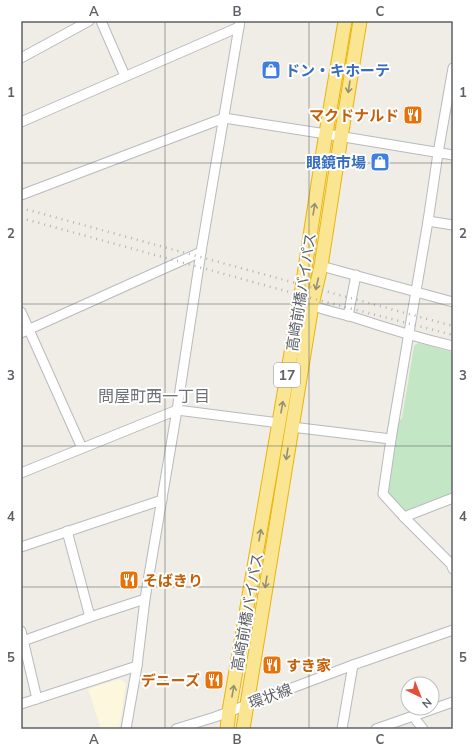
<svg xmlns="http://www.w3.org/2000/svg" width="474" height="750" font-family="Mulish,'Noto Sans JP',sans-serif">
	<rect width="100%" height="100%" fill="#efede5"/>
	<path fill="#fdf7dd" d="M120,679l6,4 -7,46h-18l-13,-40z"/>
	<path fill="#c3e6c5" d="M418,343l35,9v142l-46,18c-6,-2 -14,-9 -17,-15 -3,-4 -2,-8 -2,-13l11,-63 3,-3 12,-72z"/>
	<g fill="none" stroke-linecap="round" stroke-linejoin="round">
		<g stroke="#b8babf" stroke-width="11">
			<g id="minor">
				<path d="M101,21l24,55"/>
				<path d="M21,58l68,-37"/>
				<path d="M453,68l-15,85 -10,68 -12,70 -25,148 -8,55 21,23 47,47 2,5"/>
				<path d="M21,122l218,-95"/>
				<path d="M21,195l203,-77 102,16 127,21"/>
				<path d="M428,221l25,4"/>
				<path d="M321,266l132,36"/>
				<path d="M312,305c13,6 27,8 41,12 33,11 66,21 100,29"/>
				<path d="M21,312l61,136"/>
				<path d="M348,316l8,-41"/>
				<path d="M21,333l180,-81"/>
				<path d="M292,427l99,12"/>
				<path d="M21,473l156,-63 102,13"/>
				<path d="M404,517l49,-19"/>
				<path d="M67,531l23,86"/>
				<path d="M21,547l141,-47"/>
				<path d="M21,631l16,68"/>
				<path d="M23,641l67,-24 55,-18"/>
				<path d="M21,704l116,-38"/>
				<path d="M413,716l10,13"/>
				<path d="M126,729l11,-63 8,-67 32,-189 24,-158 39,-231"/>
				<path d="M176,729l39,-12 138,-52 100,-35"/>
				<path d="M342,729l11,-64"/>
				<path d="M376,729l77,-27"/>
			</g>
		</g>
		<g stroke="#edb408" stroke-width="15">
			<g id="highway">
				<path d="M227,729l2,-18 71,-410 24,-156 21,-124"/>
				<path d="M243,729l69,-424 9,-39 20,-129 19,-116"/>
			</g>
		</g>
		<use href="#minor" stroke="#fff" stroke-width="9"/>
		<use href="#highway" stroke="#fae692" stroke-width="13"/>
		<g stroke="#b4b4b5" stroke-width="2.5" stroke-dasharray="1 5" stroke-linecap="butt">
			<path d="M21,208l432,118"/>
			<path d="M21,218l301,83 131,34"/>
		</g>
	</g>
	<defs><path id="oneway-shaft" d="M-6 0H5M1.5-3L5.5 0L1.5 3" fill="none" stroke-width="1.6" stroke-linecap="round" stroke-linejoin="round"/></defs>
	<g stroke="#948f75">
		<use href="#oneway-shaft" transform="translate(349 87) rotate(99)"/>
		<use href="#oneway-shaft" transform="translate(314 209) rotate(-81)"/>
		<use href="#oneway-shaft" transform="translate(317 284) rotate(103)"/>
		<use href="#oneway-shaft" transform="translate(282 407) rotate(-80)"/>
		<use href="#oneway-shaft" transform="translate(287 454) rotate(99)"/>
		<use href="#oneway-shaft" transform="translate(260 535) rotate(-80)"/>
		<use href="#oneway-shaft" transform="translate(266 582) rotate(99)"/>
		<use href="#oneway-shaft" transform="translate(233 691) rotate(-80)"/>
	</g>
	<path fill="none" stroke="#5d6065" stroke-width="1" stroke-opacity="0.55" d="M165,21v708M309,21v708M21,163h432M21,304h432M21,446h432M21,587h432"/>
	<defs>
		<g id="shop-square" transform="scale(1)"><rect x="-9" y="-9" width="18" height="18" rx="4" fill="#3f7fe0" stroke="#fff"/><path d="M-5-2.5h2.3a2.7 3.5 0 0 1 5.4 0H5L5.5 6h-11ZM-1.5-2.5h3a1.5 2.3 0 0 0-3 0Z" fill="#fff"/></g>
		<g id="restaurant-square" transform="scale(1)"><rect x="-9" y="-9" width="18" height="18" rx="4" fill="#e8710a" stroke="#fff"/><path d="M-5-6h1v4h1v-4h1v4h1v-4h1v5L-1.5 .5V6h-2V.5L-5-1ZM5-6V6H3V1.5H1.5Q1.5-4 5-6Z" fill="#fff"/></g>
	</defs>
	<g fill-rule="evenodd">
		<use href="#shop-square" x="271" y="70"/>
		<use href="#restaurant-square" x="413" y="115"/>
		<use href="#shop-square" x="380" y="162"/>
		<use href="#restaurant-square" x="129" y="580"/>
		<use href="#restaurant-square" x="272" y="665"/>
		<use href="#restaurant-square" x="214" y="680"/>
	</g>
	<g text-anchor="middle" dominant-baseline="central" stroke-width="4" stroke-linejoin="round" paint-order="stroke">
		<rect fill="#fff" stroke="#8e9093" stroke-width="1" x="274" y="363" width="26" height="24" rx="3"/>
		<g font-size="14" font-weight="bold" fill="#5d6065">
			<text x="287" y="375">17</text>
		</g>
		<g font-size="15" font-weight="bold" fill="#366cbe" stroke="#fff" text-anchor="start">
			<text x="285" y="70">ドン・キホーテ</text>
			<text x="366" y="162" text-anchor="end">眼鏡市場</text>
		</g>
		<g font-size="15" font-weight="bold" fill="#c56008" stroke="#fff" text-anchor="end">
			<text x="399" y="115">マクドナルド</text>
			<text x="143" y="580" text-anchor="start">そばきり</text>
			<text x="286" y="665" text-anchor="start">すき家</text>
			<text x="200" y="680">デニーズ</text>
		</g>
		<g font-size="15" fill="#5d6065" stroke="#fff">
			<text transform="translate(301 292) rotate(-81)">高崎前橋バイパス</text>
			<text transform="translate(247 612) rotate(-80)">高崎前橋バイパス</text>
			<text transform="translate(270 696) rotate(-20)">環状線</text>
		</g>
		<g font-size="16" fill="#6e7277" stroke="#fff">
			<text x="154" y="396">問屋町西一丁目</text>
		</g>
	</g>
	<rect width="474" height="750" fill="none" stroke="#ffffff" stroke-width="44"/>
	<g transform="translate(420 696) rotate(137)"><circle r="19" fill="#ffffff" stroke="#bebfc1"/>
	<path d="M0-3L7 15L0 10L-7 15Z" fill="#e44f37"/>
	<text y="-6" font-size="11" font-weight="bold" text-anchor="middle" fill="#5d6065">N</text>
	</g>
	<rect x="22" y="22" width="430" height="706" fill="none" stroke="#5d6065" stroke-width="1.5"/>
	<g font-size="13" text-anchor="middle" font-weight="bold" fill="#5d6065">
		<text x="94" y="16">A</text>
		<text x="237" y="16">B</text>
		<text x="380" y="16">C</text>
		<text x="11" y="97">1</text>
		<text x="463" y="97">1</text>
		<text x="11" y="238">2</text>
		<text x="463" y="238">2</text>
		<text x="11" y="380">3</text>
		<text x="463" y="380">3</text>
		<text x="11" y="521">4</text>
		<text x="463" y="521">4</text>
		<text x="11" y="662">5</text>
		<text x="463" y="662">5</text>
		<text x="94" y="744">A</text>
		<text x="237" y="744">B</text>
		<text x="380" y="744">C</text>
	</g>
</svg>
